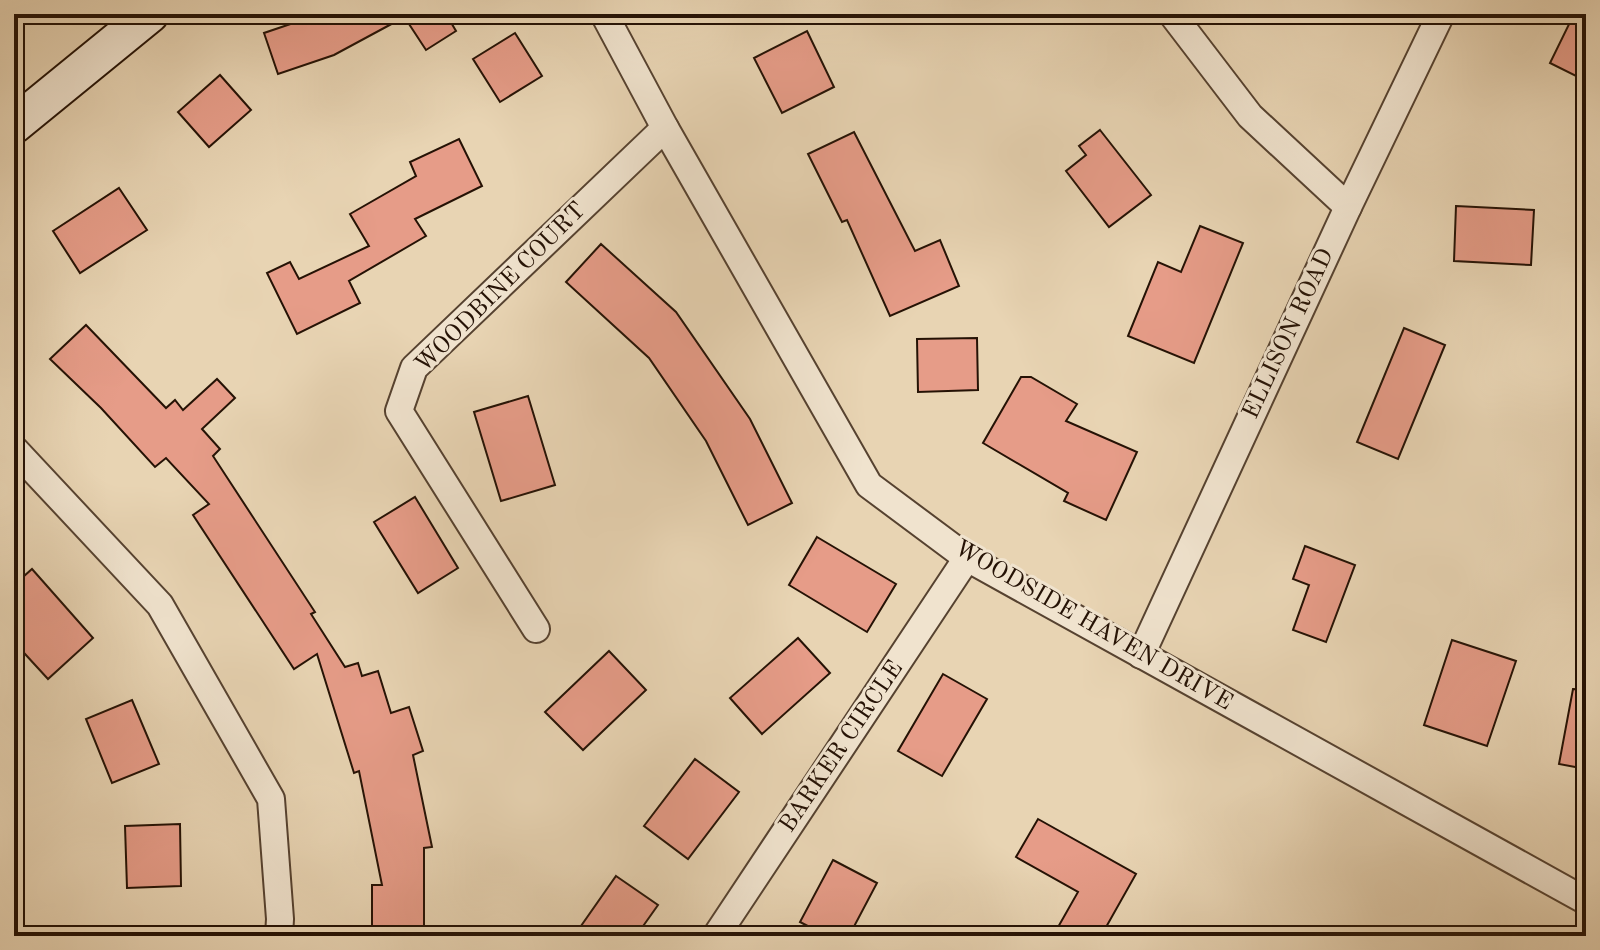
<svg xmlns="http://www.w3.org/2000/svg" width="1600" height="950" font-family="'Old Standard TT',serif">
	<rect width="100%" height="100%" fill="#e8d4b3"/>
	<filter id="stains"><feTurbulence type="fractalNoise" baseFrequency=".0025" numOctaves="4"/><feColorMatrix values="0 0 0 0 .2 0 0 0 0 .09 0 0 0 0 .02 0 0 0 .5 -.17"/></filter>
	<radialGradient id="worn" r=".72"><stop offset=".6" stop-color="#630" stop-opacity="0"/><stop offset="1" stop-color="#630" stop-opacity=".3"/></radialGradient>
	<g fill="#e69c88" stroke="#251205" stroke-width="2">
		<path d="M320,14h90l-76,41 -56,19 -14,-41z"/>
		<path d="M424,14h22l10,17 -30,19 -17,-26z"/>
		<path d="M1574,14h12v67l-36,-18z"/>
		<path d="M807,31l27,56 -52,26 -28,-55z"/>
		<path d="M515,33l27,43 -42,26 -27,-43z"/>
		<path d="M220,75l31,35 -42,37 -31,-35z"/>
		<path d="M1100,130l51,65 -42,32 -43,-56 20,-16 -7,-9z"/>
		<path d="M854,132l61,119 25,-11 19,46 -69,30 -43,-96 -5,2 -34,-68z"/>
		<path d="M459,139l23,47 -67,33 11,17 -77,45 11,22 -63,31 -30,-61 23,-11 9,17 70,-33 -19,-32 66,-38 -6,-14z"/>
		<path d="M119,188l28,42 -67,43 -27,-42z"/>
		<path d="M1456,206l78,4 -3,55 -77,-4z"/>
		<path d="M1200,226l43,17 -49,120 -66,-27 30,-74 23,10z"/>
		<path d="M601,244l75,68 74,107 42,84 -44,22 -42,-84 -57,-83 -83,-76z"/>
		<path d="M86,325l80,83 9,-8 8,10 34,-31 18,19 -33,31 18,20 -7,7 102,156 -4,2 34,53 13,-4 4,13 16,-5 13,42 18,-6 14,44 -10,4 19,92 -8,1v88h-52v-51h10l-23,-114 -5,2 -37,-119 -23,15 -101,-154 16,-11 -43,-46 -11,9 -54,-59 -51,-49z"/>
		<path d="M1404,328l41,17 -47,114 -41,-17z"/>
		<path d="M977,338l1,52 -60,2 -1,-53z"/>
		<path d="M1021,377h10l46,27 -11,17 71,31 -31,68 -42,-19 4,-8 -85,-50z"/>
		<path d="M528,396l27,89 -54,16 -27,-89z"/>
		<path d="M415,497l43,71 -40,25 -44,-71z"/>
		<path d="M817,537l79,47 -29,48 -78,-47z"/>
		<path d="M1305,546l50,19 -29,77 -33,-12 16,-45 -16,-6z"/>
		<path d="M32,569l61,69 -45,41 -34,-37v-57z"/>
		<path d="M798,638l32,35 -68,61 -32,-36z"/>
		<path d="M1452,640l64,21 -29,85 -63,-21z"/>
		<path d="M609,651l37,39 -63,60 -38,-38z"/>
		<path d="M943,674l44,25 -45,77 -44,-25z"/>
		<path d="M1573,689l13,1v79l-27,-5z"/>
		<path d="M132,700l27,64 -47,19 -26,-64z"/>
		<path d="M695,759l44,33 -51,67 -44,-33z"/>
		<path d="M1038,819l98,55 -35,62h-48l25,-44 -62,-35z"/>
		<path d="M180,824l1,62 -54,2 -2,-62z"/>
		<path d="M833,860l44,23 -28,53h-22l-27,-14z"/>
		<path d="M616,876l42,29 -22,31h-62z"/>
	</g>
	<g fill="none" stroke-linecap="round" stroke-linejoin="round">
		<g stroke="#564230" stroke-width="30">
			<g id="street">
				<path d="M604,14l61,114 204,357 98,73 619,343"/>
				<path d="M1172,14l78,102 98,91"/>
				<path d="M14,449l146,156 111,194 9,120 -1,17"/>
				<path d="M536,629l-137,-218 15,-43 251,-240"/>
				<path d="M1141,655l207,-448 93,-193"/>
				<path d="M716,936l251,-378"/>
			</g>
		</g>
		<g stroke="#251205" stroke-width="40">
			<path id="secondary" d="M14,125l136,-111"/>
		</g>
		<use href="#street" stroke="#f0e3ce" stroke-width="26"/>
		<use href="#secondary" stroke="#f0e3ce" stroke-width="36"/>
	</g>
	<g text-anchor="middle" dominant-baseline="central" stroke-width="6" stroke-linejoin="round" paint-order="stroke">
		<g font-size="24" fill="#251205" stroke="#f0e3ce">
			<text transform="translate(501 288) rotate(-45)">WOODBINE COURT</text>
			<text transform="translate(1289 334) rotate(-65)">ELLISON ROAD</text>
			<text transform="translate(1093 626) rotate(30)">WOODSIDE HAVEN DRIVE</text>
			<text transform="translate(842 747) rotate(-56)">BARKER CIRCLE</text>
		</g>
	</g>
	<rect width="1600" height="950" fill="none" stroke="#e8d4b3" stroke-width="48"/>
	<rect x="16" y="16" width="1568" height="918" fill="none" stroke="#251205" stroke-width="4"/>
	<rect x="24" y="24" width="1552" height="902" fill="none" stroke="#251205" stroke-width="2"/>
	<rect width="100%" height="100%" filter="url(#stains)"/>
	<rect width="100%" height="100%" fill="url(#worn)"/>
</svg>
